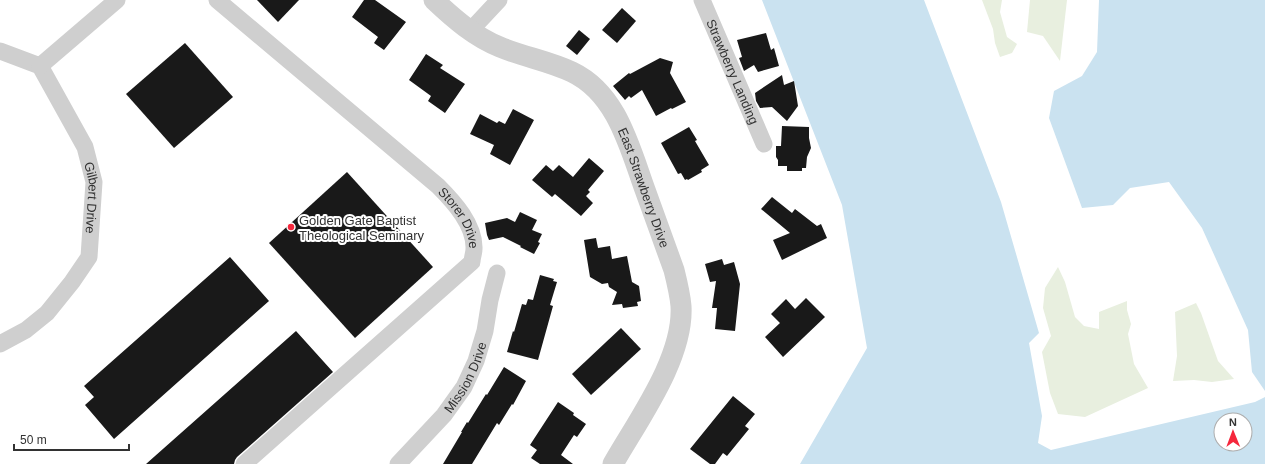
<svg xmlns="http://www.w3.org/2000/svg" width="1265" height="464" font-family="Helvetica,sans-serif">
	<rect width="100%" height="100%" fill="#fff"/>
	<g fill="#e8efdf">
		<path d="M982,0h20l-2,12 7,25 10,7 -5,9 -12,4 -5,-14 -2,-14z"/>
		<path d="M1030,0h37l-7,61 -17,-25 -16,-4z"/>
		<path d="M1058,267l7,15 10,35 9,9 15,3v-17l28,-11v9l4,14 -3,10 6,30 14,24 -63,29 -27,-3 -8,-21 -8,-41 9,-16 -8,-28 2,-20z"/>
		<path d="M1196,303l5,10 17,48 16,18 -22,3 -18,-2 -21,1 4,-25 -2,-44z"/>
	</g>
	<g fill="#cae2f0" fill-rule="evenodd">
		<path d="M762,0h162l77,202 38,131 -10,10 13,73 -4,27 13,7 204,-48 10,-5v67h-465l67,-116 -25,-143zM1221,420h24v24h-24z"/>
		<path d="M1099,0h166v391l-13,-19 -4,-42 -46,-102 -33,-46 -39,6 -17,17 -31,3 -33,-90 5,-27 28,-15 15,-24z"/>
	</g>
	<g fill="#191919">
		<path d="M257,0h42l-21,22z"/>
		<path d="M364,0h11l31,22 -22,28 -10,-7 4,-6 -26,-20z"/>
		<path d="M622,8l14,13 -19,22 -15,-13z"/>
		<path d="M579,30l11,9 -13,16 -11,-9z"/>
		<path d="M766,33l5,17 3,-2 5,18 -21,6 -4,-7 -10,6 -5,-13 3,-1 -5,-17z"/>
		<path d="M185,43l48,54 -59,51 -48,-54z"/>
		<path d="M426,54l17,11 -3,3 25,16 -20,29 -17,-12 3,-5 -22,-16z"/>
		<path d="M660,58l13,4 -3,11 16,29 -14,7 -1,-1 -15,8 -14,-26 -11,8 -2,-2 -4,4 -12,-14 16,-13 1,1z"/>
		<path d="M782,75l2,10 10,-4 4,25 -11,15 -15,-14 -12,1 -4,-7 -1,-8z"/>
		<path d="M513,109l21,11 -24,45 -20,-11 4,-9 -24,-11 10,-20 17,9 2,-2 6,3z"/>
		<path d="M782,126l27,1v11l2,10 -4,9 -1,11h-4v3h-15v-5h-9v-6l-2,-3v-11h5z"/>
		<path d="M689,127l8,13 -2,1 14,24 -8,5 1,2 -14,8 -1,-1 -2,1 -4,-7 -3,1 -17,-31z"/>
		<path d="M589,158l15,13 -16,19 2,2 -4,4 7,7 -12,13 -26,-22 -3,3 -20,-17 14,-15 7,6 6,-6 14,12z"/>
		<path d="M347,172l86,95 -78,71 -86,-95z"/>
		<path d="M772,197l20,16 3,-4 22,17 4,-2 6,14 -45,22 -9,-20 17,-7 -29,-24z"/>
		<path d="M520,212l17,8 -5,10 10,4 -4,8 2,1 -6,11 -14,-7 1,-1 -18,-9 -14,3 -2,-5 -2,-12 22,-5 8,4z"/>
		<path d="M596,238l2,10 12,-2 2,13 15,-3 5,26 7,4 2,15 -4,1 1,4 -15,2 -1,-4 -10,1 5,-13 -8,-5 -1,-4 -6,1 -12,-7 -6,-37z"/>
		<path d="M230,257l39,44 -155,138 -29,-34 9,-8 -10,-11z"/>
		<path d="M722,259l2,6 10,-3 6,22 -5,47 -20,-2 2,-21h-5l4,-27 -6,1 -5,-18z"/>
		<path d="M540,275l14,4 -1,2 4,1 -7,23 3,1 -15,54 -31,-8 6,-21 1,1 8,-28 4,1 2,-6 5,1z"/>
		<path d="M806,298l19,19 -42,40 -18,-20 15,-14 -9,-9 15,-15 9,10z"/>
		<path d="M621,328l20,21 -50,46 -19,-21z"/>
		<path d="M296,331l37,41 -96,85 -2,3 -1,4h-88z"/>
		<path d="M504,367l22,14 -13,24 -1,-1 -13,21 -2,-2 -25,41h-29l19,-32h-1l6,-10 1,1 18,-29 1,1z"/>
		<path d="M733,396l22,18 -10,12 4,3 -22,27 -4,-3 -8,11h-5l-20,-15z"/>
		<path d="M558,402l16,11 -1,2 13,9 -9,13 -3,-2 -13,20 12,9h-33l-9,-6 6,-8 -7,-5z"/>
	</g>
	<g fill="none" stroke-linecap="round" stroke-linejoin="round">
		<g stroke="#cfcfcf" stroke-width="17">
			<path id="s1" d="M217,0l221,186c16,16 37,39 36,63 0,4 -2,9 -2,13l-228,202"/>
			<path id="s2" d="M702,0l62,144"/>
			<path d="M470,31l29,-31"/>
			<path id="s3" d="M0,51l40,15 45,81 9,35 -5,75 -17,25 -25,31 -21,17 -26,14"/>
			<path d="M40,66l77,-66"/>
			<path id="s4" d="M398,464l46,-49 20,-28 12,-26 9,-30 5,-31 7,-27"/>
		</g>
		<path stroke="#cfcfcf" stroke-width="21" id="s5" d="M434,0c20,19 41,37 66,47 24,10 49,14 72,25 44,21 57,73 72,115 10,28 20,55 30,83 3,12 6,24 7,36 3,52 -43,114 -68,158"/>
	</g>
	<circle fill="#f5273c" stroke="#fff" stroke-width="1.5" cx="291" cy="227" r="4"/>
	<g text-anchor="middle" dominant-baseline="central" stroke-width="4" stroke-linejoin="round" paint-order="stroke">
		<g font-size="13" fill="#323232" stroke="#fff">
			<text stroke="none"><textPath href="#s2" startOffset="78">Strawberry Landing</textPath></text>
			<text stroke="none"><textPath href="#s5" startOffset="298">East Strawberry Drive</textPath></text>
			<text stroke="none"><textPath href="#s3" startOffset="187">Gilbert Drive</textPath></text>
			<text stroke="none"><textPath href="#s1" startOffset="328">Storer Drive</textPath></text>
			<text stroke="none"><textPath href="#s4" startOffset="111">Mission Drive</textPath></text>
		</g>
		<g font-size="13" fill="#323232" stroke="#fff" text-anchor="start">
			<text x="299" y="220">Golden Gate Baptist<tspan x="299" dy="15">Theological Seminary</tspan></text>
		</g>
	</g>
	<g transform="translate(1233 432) rotate(359)"><circle r="19" fill="#ffffff" stroke="#adadad"/>
	<path d="M0-3L7 15L0 10L-7 15Z" fill="#f5273c"/>
	<text y="-6" font-size="11" font-weight="bold" text-anchor="middle" fill="#323232">N</text>
	</g>
	<path d="M14 444v6h115v-6" fill="none" stroke="#323232" stroke-width="2"/>
	<text x="20" y="444" font-size="12" fill="#323232" stroke="#ffffff" stroke-width="3" paint-order="stroke">50 m</text>
</svg>
